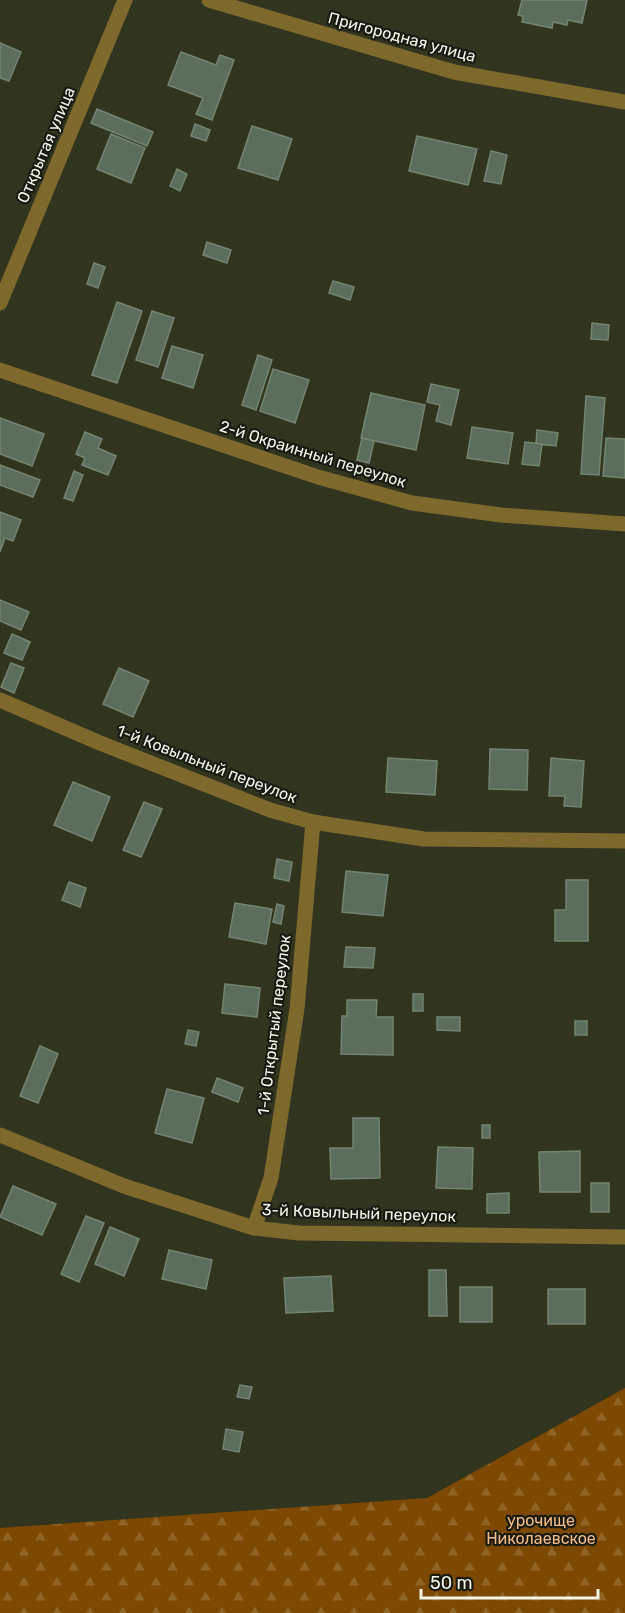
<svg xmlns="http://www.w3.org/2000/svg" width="625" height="1613" font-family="Rubik,sans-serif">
	<defs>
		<pattern id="forest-firs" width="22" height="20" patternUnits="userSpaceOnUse" patternTransform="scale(1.5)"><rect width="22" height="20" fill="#7d4801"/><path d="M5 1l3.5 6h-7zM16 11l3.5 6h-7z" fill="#906326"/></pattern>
	</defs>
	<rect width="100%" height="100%" fill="#31351f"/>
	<path fill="url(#forest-firs)" d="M625,1388v225h-625v-85l427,-30z"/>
	<g fill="#5c6e5b" stroke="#728571" stroke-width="1.5">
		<path d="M522,0h65l-5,23 -14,-3 -1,5 -14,-3 -1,6 -30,-6 1,-6 -5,-1z"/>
		<path d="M0,43l21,9 -12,29 -9,-3z"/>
		<path d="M181,52l35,13 4,-10 14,5 -22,60 -16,-6 7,-16 -35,-13z"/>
		<path d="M97,109l56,23 -6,14 -56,-23z"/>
		<path d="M195,124l15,6 -4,11 -15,-5z"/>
		<path d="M252,126l40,13 -14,41 -40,-12z"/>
		<path d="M111,134l34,14 -14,35 -34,-14z"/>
		<path d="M417,136l60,13 -9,36 -59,-14z"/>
		<path d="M491,151l16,4 -6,29 -17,-3z"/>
		<path d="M177,169l10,5 -7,17 -10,-5z"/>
		<path d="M207,242l24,8 -4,13 -24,-8z"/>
		<path d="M94,263l11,4 -7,21 -11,-4z"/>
		<path d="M333,281l21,6 -4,13 -21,-7z"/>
		<path d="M117,302l25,9 -25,72 -25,-8z"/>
		<path d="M152,311l22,7 -16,49 -22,-7z"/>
		<path d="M592,323l17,2 -1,15 -17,-1z"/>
		<path d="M172,346l31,9 -10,33 -31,-10z"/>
		<path d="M258,355l14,5 -16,50 -14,-5z"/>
		<path d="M273,369l36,11 -14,43 -35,-12z"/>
		<path d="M431,384l28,6 -8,35 -15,-4 4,-16 -13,-3z"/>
		<path d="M371,393l54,12 -9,45 -55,-12z"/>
		<path d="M586,396l19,2 -6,77 -18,-1z"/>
		<path d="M0,418l44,16 -12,32 -32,-12z"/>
		<path d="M472,427l41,6 -5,31 -41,-6z"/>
		<path d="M537,430l21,3 -2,13 -20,-2z"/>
		<path d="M85,432l17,7 -4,9 18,8 -8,19 -26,-10 3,-7 -9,-4z"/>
		<path d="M362,438l12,3 -5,22 -12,-3z"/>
		<path d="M606,438l19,1v39l-22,-2z"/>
		<path d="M525,442l17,2 -3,22 -17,-2z"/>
		<path d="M0,465l40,15 -7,17 -33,-12z"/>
		<path d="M74,471l9,4 -10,26 -9,-3z"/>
		<path d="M0,512l21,8 -8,21 -8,-3 -5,14z"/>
		<path d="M0,600l29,12 -8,18 -21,-9z"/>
		<path d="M12,634l18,8 -8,18 -18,-7z"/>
		<path d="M11,663l13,5 -10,25 -13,-6z"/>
		<path d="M119,668l30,13 -16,36 -30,-13z"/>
		<path d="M490,749l38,1 -1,40 -38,-1z"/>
		<path d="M388,758l49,3 -2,34 -49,-3z"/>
		<path d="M551,758l33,3 -3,46 -17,-1 1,-10h-16z"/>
		<path d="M73,782l37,15 -18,44 -38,-16z"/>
		<path d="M144,802l18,7 -21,48 -18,-7z"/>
		<path d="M277,859l15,3 -3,19 -15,-3z"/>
		<path d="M346,871l42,4 -5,41 -41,-4z"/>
		<path d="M566,880h22v61h-33v-31h11z"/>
		<path d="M69,882l17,6 -6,19 -18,-7z"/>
		<path d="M235,903l37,6 -6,35 -37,-7z"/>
		<path d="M277,904l7,2 -3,18 -8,-2z"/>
		<path d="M346,947l29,1 -2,20 -29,-1z"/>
		<path d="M225,984l35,4 -3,29 -35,-4z"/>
		<rect x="413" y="994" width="10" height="17"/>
		<path d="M347,1000h30l-1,17h17v38l-52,-1 1,-38h5z"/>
		<path d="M437,1017h23v14l-23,-1z"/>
		<rect x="575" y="1021" width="12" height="14"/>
		<path d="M188,1030l11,2 -3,14 -11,-2z"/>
		<path d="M40,1046l18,8 -20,49 -18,-7z"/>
		<path d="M217,1078l26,10 -5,14 -26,-10z"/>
		<path d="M167,1089l37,9 -12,45 -37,-10z"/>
		<path d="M353,1118h26l1,60 -49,1 -1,-31h23z"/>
		<rect x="482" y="1125" width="8" height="13"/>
		<path d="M438,1147l35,1 -1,41 -36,-1z"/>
		<path d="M580,1151v41h-40l-1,-40z"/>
		<rect x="591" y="1183" width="18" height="29"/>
		<path d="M13,1186l43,18 -14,31 -42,-18z"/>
		<path d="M509,1193v20h-22v-19z"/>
		<path d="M86,1216l18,7 -25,59 -18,-8z"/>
		<path d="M110,1227l29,12 -15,37 -29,-12z"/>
		<path d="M169,1250l43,10 -6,29 -44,-10z"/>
		<path d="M429,1270h17l1,46h-18z"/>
		<path d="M331,1276l2,35 -47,2 -2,-35z"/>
		<rect x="460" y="1287" width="32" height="35"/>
		<rect x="548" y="1289" width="37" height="35"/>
		<path d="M240,1385l12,2 -3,12 -12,-2z"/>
		<path d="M226,1429l17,3 -4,20 -16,-3z"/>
	</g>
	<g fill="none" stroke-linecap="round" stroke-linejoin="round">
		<g stroke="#7e692d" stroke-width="15">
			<path d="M209,0l245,72 171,30"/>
			<path d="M0,303l125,-303"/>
			<path d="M0,370l318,107 94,26 89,12 124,9"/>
			<path d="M0,700l100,43 170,67 43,12 111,17 201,2"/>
			<path d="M0,1135l124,51 130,42 45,5 326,4"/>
			<path d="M254,1228l17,-50 26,-169 16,-187"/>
		</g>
	</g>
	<g text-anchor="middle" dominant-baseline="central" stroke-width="4.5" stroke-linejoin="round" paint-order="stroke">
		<g font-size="16" fill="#f2f6e8" stroke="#191b12">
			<text transform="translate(402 37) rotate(15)">Пригородная улица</text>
			<text transform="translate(46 145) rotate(-67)">Открытая улица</text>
			<text transform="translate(313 454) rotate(17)">2-й Окраинный переулок</text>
			<text transform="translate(207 764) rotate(21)">1-й Ковыльный переулок</text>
			<text transform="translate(274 1025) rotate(-83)">1-й Открытый переулок</text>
			<text transform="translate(359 1213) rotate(2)">3-й Ковыльный переулок</text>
		</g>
		<g font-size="16" fill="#f2bb87" stroke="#191b12">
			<text x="541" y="1520">урочище<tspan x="541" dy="18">Николаевское</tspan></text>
		</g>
	</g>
	<path d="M421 1589v9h177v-9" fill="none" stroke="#f2f6e8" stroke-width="3"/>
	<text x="430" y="1589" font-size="18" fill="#f2f6e8" stroke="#191b12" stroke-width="4.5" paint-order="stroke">50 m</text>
</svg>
